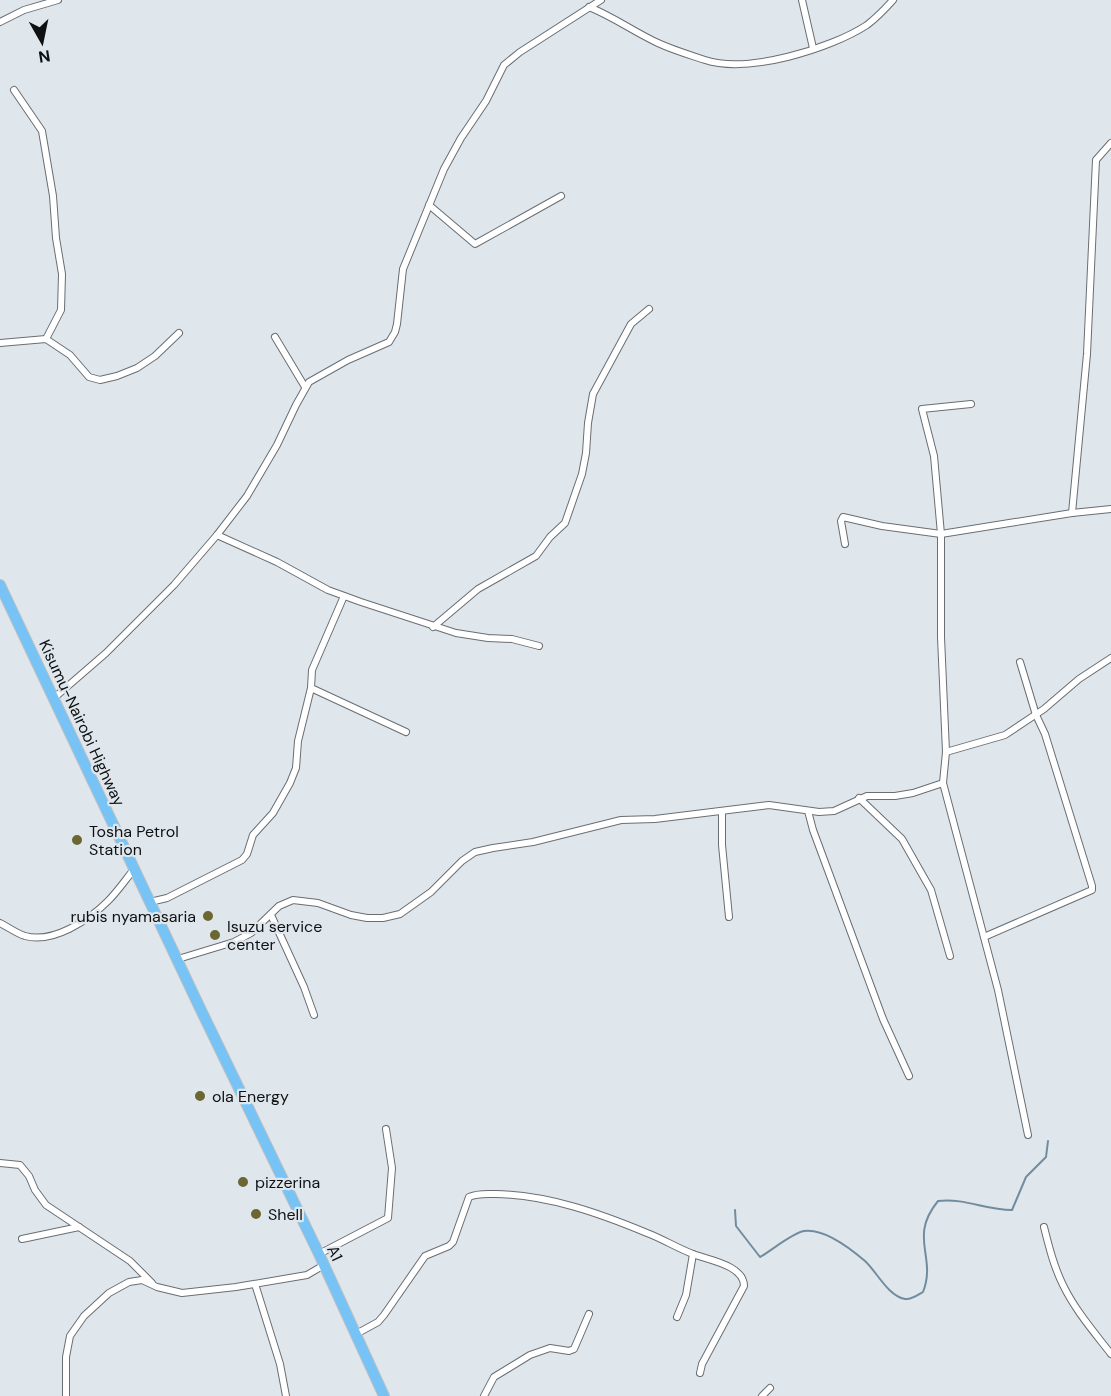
<svg xmlns="http://www.w3.org/2000/svg" width="1111" height="1396" font-family="'DM Sans',sans-serif">
	<rect width="100%" height="100%" fill="#e0e7ec"/>
	<g fill="none" stroke-linecap="round" stroke-linejoin="round">
		<path stroke="#728c9f" stroke-width="2" d="M735,1210l1,16 24,31c11,-6 32,-24 44,-26 20,-3 47,18 61,30 12,11 23,35 40,38 6,1 13,-4 18,-7 14,-36 -15,-54 15,-91 28,-3 47,9 74,9l14,-33 20,-20 2,-16"/>
		<g stroke="#696e73" stroke-width="8">
			<g id="street">
				<path d="M802,0l11,48"/>
				<path d="M589,7c25,10 45,25 69,36 15,7 32,12 47,17 43,14 125,-11 162,-35 9,-7 18,-16 26,-25"/>
				<path d="M0,22l24,-12 34,-10"/>
				<path d="M14,90l28,41 11,65 3,42 6,36 -1,36 -15,29"/>
				<path d="M429,205l46,39 86,-48"/>
				<path d="M275,337l30,50"/>
				<path d="M0,343l46,-4 24,16 19,22 11,3 17,-4 20,-8 18,-12 24,-23"/>
				<path d="M971,404l-49,5 12,47 7,78v103l5,115 -3,31 55,207 30,145"/>
				<path d="M1072,513l15,-159 9,-194 15,-17"/>
				<path d="M217,535l60,27 51,28 33,12 95,31 32,5 24,1 27,7"/>
				<path d="M845,544l-4,-23 2,-4 39,9 59,8 131,-21 39,-4"/>
				<path d="M433,627l45,-38 58,-33 14,-19 15,-14 17,-49 4,-21 2,-30 5,-29 38,-70 18,-15"/>
				<path d="M311,688l95,44"/>
				<path d="M54,698l52,-45 68,-68 43,-50 30,-39 30,-51 19,-40 13,-23 39,-22 41,-18 6,-10 2,-8 6,-55 41,-100 17,-31 25,-37 18,-36 16,-13 81,-52"/>
				<path d="M946,752l59,-17 39,-26 35,-30 32,-21"/>
				<path d="M859,798l43,41 29,51 19,66"/>
				<path d="M722,811v34l7,72"/>
				<path d="M808,811l5,19 70,189 26,57"/>
				<path d="M150,902l17,-4 75,-38 5,-6 6,-19 20,-22 17,-30 6,-15 2,-27 13,-53 1,-18 32,-74"/>
				<path d="M271,915l33,72 10,28"/>
				<path d="M0,923c8,4 16,10 25,13 28,8 64,-16 83,-35 10,-10 18,-22 27,-33"/>
				<path d="M984,937l108,-47v-4l-47,-152 -9,-19 -16,-53"/>
				<path d="M178,959l56,-17 17,-9 28,-27 14,-6 25,3 33,12 16,3h16l17,-4 31,-22 31,-31 13,-9 18,-4 40,-6 88,-22 34,-1 114,-14 50,7 15,-1 33,-15h28l18,-3 30,-10"/>
				<path d="M0,1163l20,2 9,11 6,14 11,15 84,56 22,22"/>
				<path d="M1044,1227c5,20 10,40 19,58 12,25 31,47 48,69"/>
				<path d="M22,1239l57,-12"/>
				<path d="M319,1254l69,-36 4,-50 -6,-39"/>
				<path d="M255,1284l25,80 6,32"/>
				<path d="M677,1317l9,-22 7,-41"/>
				<path d="M356,1334l22,-12 6,-7 41,-59 24,-10 4,-4 16,-45c8,-4 18,-3 27,-3 52,1 103,19 151,39 16,6 30,15 46,21 15,6 51,11 51,32l-42,78 -2,9"/>
				<path d="M66,1396v-39l4,-21 14,-20 25,-23 20,-11 13,-2 15,7 25,6 54,-6 71,-12 17,-10"/>
				<path d="M484,1396l10,-19 36,-22 20,-7 19,3 5,-2 15,-35"/>
				<path d="M762,1396l8,-8"/>
			</g>
		</g>
		<g stroke="#c0c1c1" stroke-width="12">
			<path id="highway" d="M0,585l199,421 120,248 65,142"/>
		</g>
		<use href="#street" stroke="#fff" stroke-width="6"/>
		<use href="#highway" stroke="#78c3f5" stroke-width="10"/>
	</g>
	<g fill="#6b6632" stroke="#e0e7ec" stroke-width="2">
		<circle cx="77" cy="840" r="6"/>
		<circle cx="208" cy="916" r="6"/>
		<circle cx="215" cy="935" r="6"/>
		<circle cx="200" cy="1096" r="6"/>
		<circle cx="243" cy="1182" r="6"/>
		<circle cx="256" cy="1214" r="6"/>
	</g>
	<g text-anchor="middle" dominant-baseline="central" stroke-width="4.5" stroke-linejoin="round" paint-order="stroke">
		<g font-size="16" fill="#0e1012" stroke="#e0e7ec">
			<text transform="translate(82 723) rotate(65)">Kisumu-Nairobi Highway</text>
			<text transform="translate(335 1253) rotate(65)">A1</text>
		</g>
		<g font-size="16" fill="#0e1012" stroke="#e0e7ec" text-anchor="start">
			<text x="89" y="831">Tosha Petrol<tspan x="89" dy="18">Station</tspan></text>
			<text x="196" y="916" text-anchor="end">rubis nyamasaria</text>
			<text x="227" y="926">Isuzu service<tspan x="227" dy="18">center</tspan></text>
			<text x="212" y="1096">ola Energy</text>
			<text x="255" y="1182">pizzerina</text>
			<text x="268" y="1214">Shell</text>
		</g>
	</g>
	<g transform="translate(42 42) rotate(171)" stroke="#e0e7ec" stroke-width="4.5" paint-order="stroke">
	<path d="M0-4.5L10 22L0 15L-10 22Z" fill="#0e1012"/>
	<text y="-9" font-size="16" font-weight="bold" text-anchor="middle" fill="#0e1012">N</text>
	</g>
</svg>
